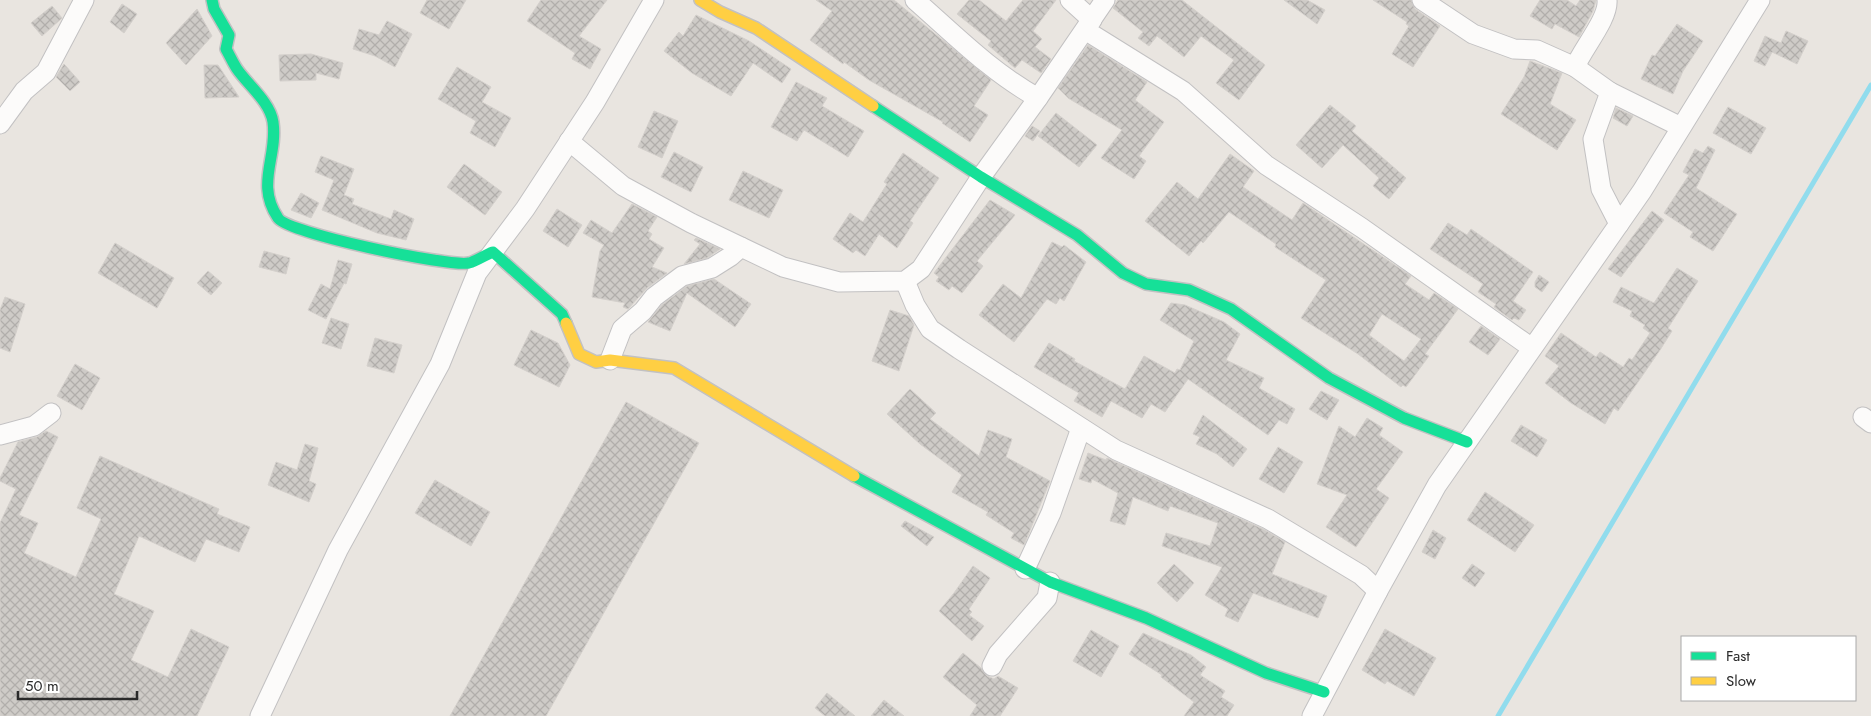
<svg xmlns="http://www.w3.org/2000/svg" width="1871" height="716" font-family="Jost,sans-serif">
	<defs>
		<pattern id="building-cross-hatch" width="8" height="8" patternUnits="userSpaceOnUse" patternTransform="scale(1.25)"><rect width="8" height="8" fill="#cecbc7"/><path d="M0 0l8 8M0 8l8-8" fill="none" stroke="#b1aeab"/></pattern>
	</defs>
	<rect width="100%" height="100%" fill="#e9e5e0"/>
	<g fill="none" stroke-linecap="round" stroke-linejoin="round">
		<path stroke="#91dced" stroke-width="5" d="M1498,716l373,-631"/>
	</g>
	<g fill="url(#building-cross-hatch)" stroke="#d4d0cc" fill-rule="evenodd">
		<path d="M427,0h39l-17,29 -29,-16z"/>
		<path d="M541,0h66l-28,36 22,13 -11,20 -18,-10 3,-6 -48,-32z"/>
		<path d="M816,0h78l97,80 -17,26 14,9 -18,27 -28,-19 1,-1 -74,-42 -25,-18 -1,2 -33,-24 22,-29z"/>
		<path d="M969,0h10l27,21 17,-21h33l-23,31 9,8 -7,8 16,12 -10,14 -19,-13 -7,8 -27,-23 3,-4 -34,-27z"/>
		<path d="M1118,0h64l83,65 -26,35 -23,-17 18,-23 -33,-24 -17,21 -27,-21 -8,10 -11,-8 5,-6 -30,-24z"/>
		<path d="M1284,0h23l18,10 -8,14z"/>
		<path d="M1373,0h38l4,9 25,17 -27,41 -21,-13 17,-28 -3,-2 1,-2z"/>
		<path d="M1540,0h27l9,6 4,-6h16l-3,11 -14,26 -24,-13 -3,5 -22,-13z"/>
		<path d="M122,4l15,10 -13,19 -14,-11z"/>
		<path d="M52,6l10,12 -20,18 -11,-13z"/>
		<path d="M197,9l15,27 -26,29 -20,-22z"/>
		<path d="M696,15l53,26 42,28 -9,14 -29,-20 -22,33 -39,-23 -28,-22 15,-19 4,4z"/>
		<path d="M387,21l25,13 -17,33 -20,-11 -22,-7 6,-20 20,6z"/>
		<path d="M1677,24l26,17 -20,30 -10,23 -32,-15 11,-24 3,1z"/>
		<path d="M1786,31l22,10 -11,23 -25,-12 -7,14 -11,-5 11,-25 16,7z"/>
		<path d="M1088,45l59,37 -12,18 29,22 -25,34 7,5 -12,18 -33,-21 21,-28 -54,-32 -10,-10z"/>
		<path d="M311,54l32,9 -4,16 -23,-6v7l-36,1 -1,-26z"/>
		<path d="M1530,61l32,12 -12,31 26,16 -19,30 -56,-36 23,-37z"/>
		<path d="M64,64l16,18 -10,9 -14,-14z"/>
		<path d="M204,65h14l21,32 -34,1z"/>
		<path d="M457,67l34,20 -9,15 29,16 -16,29 -25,-14 6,-12 -38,-22z"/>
		<path d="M796,82l31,16 -5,8 42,25 -16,26 -44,-27 -7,11 -26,-14z"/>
		<path d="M1330,105l26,21 -4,5 54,47 -17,21 -16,-13 6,-8 -36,-33 -21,23 -26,-23z"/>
		<path d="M1728,107l38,21 -15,26 -38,-21z"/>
		<path d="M1616,108l17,8 -6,10 -14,-8z"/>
		<path d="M654,111l24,10 -16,37 -24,-11z"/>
		<path d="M1056,113l41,32 -18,22 -41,-31z"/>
		<path d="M1032,126l8,5 -7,10 -8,-5z"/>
		<path d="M1708,146l7,4 -19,38 41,26 -24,37 -23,-14 3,-5 -29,-19 25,-38 -6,-3 12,-23 8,4z"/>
		<path d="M674,152l29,15 -12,25 -30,-15z"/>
		<path d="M903,153l36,25 -29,43 3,2 -16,25 -18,-14 -14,22 -9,-6 -3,3 -20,-14 17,-26 13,9 24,-38 -3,-2z"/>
		<path d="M1230,154l24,17 -11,16 49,33 11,-17 108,73 -6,8 24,16 5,-7 24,16 -33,45 4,2 -23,31 -3,-2 -2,2 -43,-33 -57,-36 25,-38 -51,-33 1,-3 -47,-32 -26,31 -2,-2 -12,15 -44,-35 32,-39 21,17zM1382,314l39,25 -17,22 -35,-26z"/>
		<path d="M321,156l33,13 -10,26 10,4 -2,5 39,15 3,-9 20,9 -8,21 -29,-7 -55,-23 12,-30 -19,-8z"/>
		<path d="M464,164l38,28 -17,23 -38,-28z"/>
		<path d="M743,171l40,19 -14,28 -40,-18z"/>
		<path d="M301,193l18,10 -8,15 -20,-8z"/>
		<path d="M990,200l25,15 -38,46 6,5 -21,27 -10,-7 -3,4 -13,-9 3,-4 -5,-4z"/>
		<path d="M632,204l25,13 -9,14 4,3 -3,5 15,9 -12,19 15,6 -20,15 -19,21 -5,-2 2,-4 -33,-6 8,-46 4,-6 -21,-12 8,-13 21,13z"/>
		<path d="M557,209l25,16 -14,22 -25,-16z"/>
		<path d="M1652,211l12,9 -43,57 -13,-8z"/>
		<path d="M1448,223l19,12 4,-6 62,43 -20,29 13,9 -7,10 -5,-2 -2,2 -18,-13 2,-3 -18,-12 5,-8 -53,-35z"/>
		<path d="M696,238l24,11 -13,9 -23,6 16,-20 -6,-4z"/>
		<path d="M1052,242l10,5 2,-2 22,17 -22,39 -4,-3 -4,6 -9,-5 -33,43 -35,-27 24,-31 18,14z"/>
		<path d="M115,243l59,35 -17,30 -59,-35z"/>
		<path d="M264,251l26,7 -4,16 -27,-7z"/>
		<path d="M338,260l14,4 -6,20 -2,-1 -18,36 -18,-9 13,-26 9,5z"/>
		<path d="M1677,268l21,13 -30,47 4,3 -12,19 -42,61 -4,-3 -9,16 -34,-21 -26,-20 14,-17 -14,-10 16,-23 35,24 4,-5 23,15 6,-9 3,2 18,-27 -7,-5 2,-3 -15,-9 2,-5 -19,-9 8,-15 33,16z"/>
		<path d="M208,271l14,12 -11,12 -14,-12z"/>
		<path d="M1539,275l10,7 -7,10 -7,-5v-5z"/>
		<path d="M714,279l37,25 -16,23 -48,-34 -17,38 -22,-9 14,-17 25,-19z"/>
		<path d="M5,297l20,7 -15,48 -10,-4v-38z"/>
		<path d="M1171,303l14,2 39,17 16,12 -14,26 38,18 -5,10 36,21 -8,15 -8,-4 -11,15 -80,-56 -23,33 -14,-8 -9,14 -31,-17 -9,16 -28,-16 5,-8 -45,-26 15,-24 26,16 -1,2 51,28 19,-33 31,17 2,-4 3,1 14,-29 -34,-21z"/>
		<path d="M890,310l19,6 5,9 -15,46 -27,-10z"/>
		<path d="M331,318l18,6 -8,25 -19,-6z"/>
		<path d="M1481,326l19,13 -12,16 -19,-13z"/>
		<path d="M531,330l27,13 12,22 -11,22 -45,-22z"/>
		<path d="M375,338l27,7 -8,28 -27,-7z"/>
		<path d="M75,364l25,14 -18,32 -25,-14z"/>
		<path d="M910,389l26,24 -6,6 49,37 9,-26 24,9 -6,18 44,24 -26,64 -13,-7 3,-5 -28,-18 2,-3 -36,-20 10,-17 -42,-31 -33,-30z"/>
		<path d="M1321,391l18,9 -12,20 -18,-11z"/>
		<path d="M626,402l73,41 -153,273h-96z"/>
		<path d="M1203,415l44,34 -14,18 -16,-13 -21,-10 4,-7 -7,-3z"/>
		<path d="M1367,418l16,10 -4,7 24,17 -27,37 13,9 -33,49 -30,-20 21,-32 -30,-11 22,-58 16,11z"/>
		<path d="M1521,425l26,15 -10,17 -26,-16z"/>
		<path d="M46,431l12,6 -39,78 19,8 -14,30 52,24 25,-58 -24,-11 23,-52 119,53 -2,5 33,13 -11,25 -33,-13 -11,23 -56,-26 -25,58 40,17 -23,49 37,17 23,-48 38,18 -32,69h-197v-193l16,-34 -16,-8v-3l18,-36 19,-5z"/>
		<path d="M305,444l13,4 -9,33 7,3 -7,18 -41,-17 8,-23 21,8z"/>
		<path d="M1278,447l25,15 -19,31 -25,-14z"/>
		<path d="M1088,453l18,7 1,-2 156,71 22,13 -13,32 55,22 -9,22 -65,-25 -15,29 -13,-6 3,-7 -23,-14 17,-28 -60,-21 4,-13 44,13 8,-23 -48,-17 -2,5 -35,-14 -8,28 -15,-4 8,-28 -26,-14 -1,4 -12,-4z"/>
		<path d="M435,480l55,32 -19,34 -56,-33z"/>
		<path d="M1485,492l49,33 -19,27 -48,-32z"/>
		<path d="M905,521l29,16 -7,9 -26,-20z"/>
		<path d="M1433,530l13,8 -11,21 -13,-7z"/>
		<path d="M1174,564l20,19 -17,19 -20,-19z"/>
		<path d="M1472,564l13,9 -10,14 -13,-9z"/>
		<path d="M973,566l17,12 -21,31 3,3 -3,3 15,11 -12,15 -33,-30 15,-18z"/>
		<path d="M1385,629l51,29 -22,38 -27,-15 -2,3 -23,-14z"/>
		<path d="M1091,630l28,16 -18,31 -28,-16z"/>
		<path d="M1143,633l48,22 15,12 -6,8 25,16 -4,6 13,8 -7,11h-43l10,-14 -33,-25 1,-2 -33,-21z"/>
		<path d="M963,653l18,15 6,8 7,3 4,-3 20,12 -18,28h-30l7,-11 -34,-28z"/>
		<path d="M827,693l28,23h-30l-10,-8z"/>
		<path d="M884,700l20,16h-33z"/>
	</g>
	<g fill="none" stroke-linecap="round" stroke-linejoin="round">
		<g stroke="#c2c1c2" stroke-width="21">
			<g id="street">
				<path d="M915,0c40,35 76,72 123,98"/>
				<path d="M1070,0l22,20"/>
				<path d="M1422,0l51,34 41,15 23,1 38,17 35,25 -17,47 8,50 18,35"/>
				<path d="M1085,30l98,61 83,74 96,63 170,120"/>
				<path d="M1575,67c8,-19 34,-49 32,-67"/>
				<path d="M1610,92l71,35"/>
				<path d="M0,124l24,-33 22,-19 38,-72"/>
				<path d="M569,141l54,45 68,37 92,44 56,15 66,-1 16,-12 60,-92 57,-79 67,-98"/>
				<path d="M905,281l10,24 15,24 29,20 157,101 152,69 93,56 17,16"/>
				<path d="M610,360l12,-31 21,-18 11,-14 28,-21 30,-8 19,-12 10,-9"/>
				<path d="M1863,417l8,6"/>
				<path d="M0,435l34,-9 17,-13"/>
				<path d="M1025,569l26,-56 30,-85"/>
				<path d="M992,666l6,-12 49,-56 3,-16"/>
				<path d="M260,716l78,-166 102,-186 37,-91 48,-64 70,-107 59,-102"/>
				<path d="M1312,716l66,-125 59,-106 205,-294 118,-191"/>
			</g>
		</g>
		<g stroke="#c2c1c2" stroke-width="14">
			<g id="fast">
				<path d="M212,0l2,9 15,26 -3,14c4,7 7,14 11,20 11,16 33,33 36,53 5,35 -18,62 5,96 9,15 170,49 191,45 8,-2 16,-8 24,-11l69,62 4,9"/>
				<path d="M873,106l108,71 96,58 46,38 23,11 43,6 42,19 98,69 75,40 63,24"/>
				<path d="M854,476l196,106 96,36 120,55 58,19"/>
			</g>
		</g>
		<g stroke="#c2c1c2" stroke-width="14">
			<g id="slow">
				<path d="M700,0l20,12 36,16 117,78"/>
				<path d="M566,323l13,31 17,8 14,-2 64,8 180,108"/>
			</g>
		</g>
		<use href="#street" stroke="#fcfbfa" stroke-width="19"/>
		<use href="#fast" stroke="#16e098" stroke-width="11"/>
		<use href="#slow" stroke="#ffcf43" stroke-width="11"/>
	</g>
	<rect x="1681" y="636" width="175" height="65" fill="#ffffff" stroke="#aaaaaa"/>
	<rect x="1691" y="652" width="25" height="8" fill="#16e098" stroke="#aaaaaa"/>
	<text x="1726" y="661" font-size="15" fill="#2a2a2a">Fast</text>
	<rect x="1691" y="677" width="25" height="8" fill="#ffcf43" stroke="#aaaaaa"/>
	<text x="1726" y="686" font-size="15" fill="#2a2a2a">Slow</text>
	<path d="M18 691v8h119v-8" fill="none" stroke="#2a2a2a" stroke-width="2.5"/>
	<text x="25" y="691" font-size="15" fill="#2a2a2a" stroke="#ffffff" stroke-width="4" paint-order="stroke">50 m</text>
</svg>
